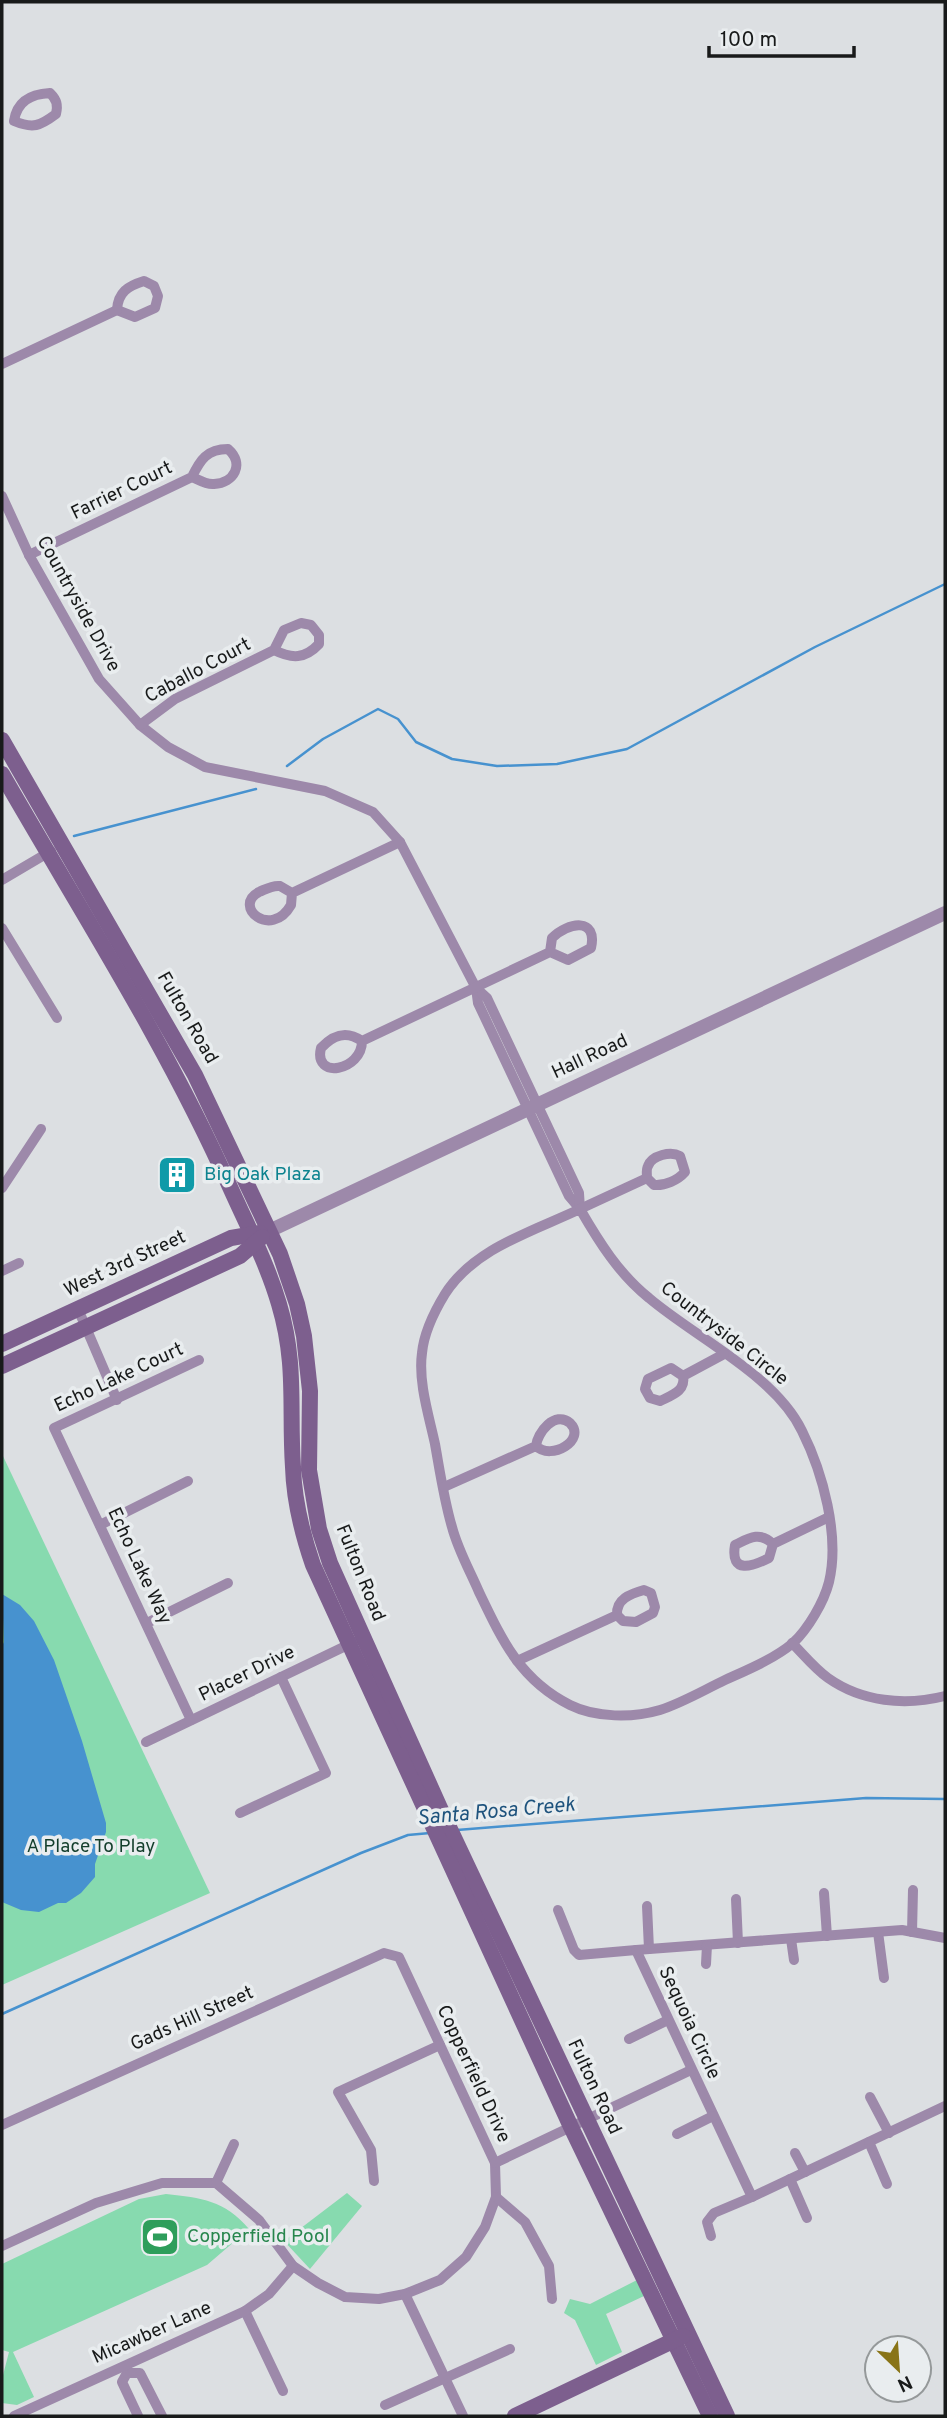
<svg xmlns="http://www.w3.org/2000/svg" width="947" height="2418" font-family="Overpass,sans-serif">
	<rect width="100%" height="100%" fill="#dcdfe2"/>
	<g fill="#87daaf">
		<path d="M2,1454l208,439 -208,92z"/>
		<path d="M347,2193l15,13 -52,63 -26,-28z"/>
		<path d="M166,2194c36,4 58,6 83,35l-42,36 -194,87 21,45 -17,8 -15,-2v-24l7,-27 -7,-2v-86l137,-65z"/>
		<path d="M637,2280l7,16 -38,18 16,38 -26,13 -21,-45 -11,-7 6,-14 20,5z"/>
	</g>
	<path fill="#4792cf" d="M2,1594l18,11 14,16 20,39 28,81 24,82v9l-11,32v13l-14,16 -15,10h-8l-19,9 -18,-2 -19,-8v-256l2,-4z"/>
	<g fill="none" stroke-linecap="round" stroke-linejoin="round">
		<g stroke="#4792cf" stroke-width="2.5">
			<path d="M287,766l36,-27 55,-30 20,10 18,23 36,17 45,7 60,-2 70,-15 188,-102 130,-63"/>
			<path d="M74,836l182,-47"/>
			<path d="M457,1830l409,-32 79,1"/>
			<path d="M2,2014l359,-161 47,-18 22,-2"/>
		</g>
		<g stroke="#9d89aa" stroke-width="10">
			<path d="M50,93c7,7 8,12 6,21 -16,12 -23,15 -42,7 3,-20 17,-27 36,-28z"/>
			<path d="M144,281l10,5 4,10 -3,12 -20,9 -18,-7c1,-18 11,-24 27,-29z"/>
			<path d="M2,364l115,-54"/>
			<path d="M2,496l27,59 70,124 41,46 28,22 37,20 120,24 48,21 27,30 76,146 2,15 91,193 11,13"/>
			<path d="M29,555l163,-78c7,3 14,8 22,7 20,-1 31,-20 14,-35 -21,0 -28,11 -36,28"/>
			<path d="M140,725l35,-26 99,-49c18,9 31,9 45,-6v-9l-8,-10 -10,-2 -17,7 -10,20"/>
			<path d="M2,880l49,-29"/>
			<path d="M292,893l-1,12c-20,35 -59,1 -32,-13 7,-3 13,-7 21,-6l12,7 108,-51"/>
			<path d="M2,928l55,90"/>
			<path d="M476,988l11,10 92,195 1,16"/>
			<path d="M362,1041c0,30 -49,39 -41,7 12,-13 25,-18 41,-7l188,-89 18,8 23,-12c7,-31 -23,-26 -39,-10l-2,14"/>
			<path d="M2,1188l39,-59"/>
			<path d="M580,1209c19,33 39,65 69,89 47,40 126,77 153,133 21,42 38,105 27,151 -5,20 -21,47 -36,61 -19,16 -46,27 -68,37 -21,10 -43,23 -65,30 -27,8 -64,8 -90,-5 -50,-25 -68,-65 -91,-113 -9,-21 -21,-42 -27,-65 -8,-27 -12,-55 -17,-83 -6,-28 -17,-62 -13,-91 2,-21 12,-41 23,-59 29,-46 89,-63 135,-85z"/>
			<path d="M580,1209l67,-31 7,7c11,1 24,-5 31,-13l-5,-16c-9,-5 -28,-1 -32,10 -2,3 -1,9 -1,12"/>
			<path d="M2,1271l17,-8"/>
			<path d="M78,1309l39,91"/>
			<path d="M683,1376c3,15 -11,19 -23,25l-10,-3 -5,-9 3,-10 23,-11 12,8 41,-22"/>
			<path d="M444,1487l92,-41c15,15 51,-6 34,-23 -15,-13 -33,10 -34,23"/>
			<path d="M100,1525l88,-44"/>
			<path d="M773,1544l-4,14c-16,8 -39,17 -34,-13 14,-7 25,-14 38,-1l56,-27"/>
			<path d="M147,1623l81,-40"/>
			<path d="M792,1643c11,11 23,26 36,35 34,24 77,28 117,18"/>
			<path d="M517,1661l100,-46 6,6 13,1 17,-9 2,-6 -4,-14 -7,-3c-14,4 -28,9 -27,25"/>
			<path d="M191,1720l-137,-292 145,-68"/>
			<path d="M146,1742l208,-100"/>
			<path d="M240,1813l86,-40 -45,-96"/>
			<path d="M824,1893l3,43"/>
			<path d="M736,1899l2,44"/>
			<path d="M647,1906l2,43"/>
			<path d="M558,1910l16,40 5,5 57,-5"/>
			<path d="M878,1932l6,46"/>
			<path d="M912,1932l1,-42"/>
			<path d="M945,1938l-43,-8 -266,20 116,247 193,-91"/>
			<path d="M791,1939l3,21"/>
			<path d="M706,1964l1,-19"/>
			<path d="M629,2039l39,-19"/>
			<path d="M870,2097l19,36"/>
			<path d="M2,2125l382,-172 15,4 96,206 1,34 -11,30 -19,30 -26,23 -35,14 -26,5 -34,-2 -27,-14 -25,-17 -34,-46 -43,-37h-54l-66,20 -94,43"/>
			<path d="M677,2134l36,-18"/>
			<path d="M869,2142l18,42"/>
			<path d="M795,2153l10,19"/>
			<path d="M495,2163l196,-93"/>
			<path d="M790,2179l17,39"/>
			<path d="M374,2181l-3,-31 -33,-58 102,-47"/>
			<path d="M216,2183l18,-39"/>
			<path d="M496,2197l29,25 24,44 3,33"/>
			<path d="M711,2236l-4,-14 7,-9 38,-16"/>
			<path d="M405,2294l58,122"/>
			<path d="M245,2311l38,80"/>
			<path d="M125,2367l2,6 -5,9 16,34"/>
			<path d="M127,2373h13l22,43"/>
			<path d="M385,2405l125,-56"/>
			<path d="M14,2416l231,-105 24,-17 24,-28"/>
		</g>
		<path stroke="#9d89aa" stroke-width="14" d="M269,1231l676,-318"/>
		<g stroke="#7d5f8e" stroke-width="16">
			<path d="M2,740l193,335 85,179 17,50 7,32 6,55 -1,79 10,59 11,34 110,245 287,608"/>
			<path d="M2,774c78,136 164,269 228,413 17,38 37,76 49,117 18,60 10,104 14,163 1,34 9,66 20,98l258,562 139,289"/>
			<path d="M2,1344l229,-106 29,-5"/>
			<path d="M2,1366l238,-110 22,-19"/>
			<path d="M515,2416l168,-80"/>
		</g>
	</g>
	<defs>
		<g id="building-square" transform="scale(2.0125)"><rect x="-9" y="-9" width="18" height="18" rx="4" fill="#0f9aa8" stroke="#e9edef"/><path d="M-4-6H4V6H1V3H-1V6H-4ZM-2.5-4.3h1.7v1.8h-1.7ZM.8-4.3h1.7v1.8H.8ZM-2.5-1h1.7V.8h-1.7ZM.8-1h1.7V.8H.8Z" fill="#fff"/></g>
		<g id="stadium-square" transform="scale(2.0125)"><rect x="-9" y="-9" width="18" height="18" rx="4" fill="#2e9e5b" stroke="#e9edef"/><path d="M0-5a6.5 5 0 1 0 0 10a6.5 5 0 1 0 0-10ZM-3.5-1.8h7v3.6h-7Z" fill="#fff"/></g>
	</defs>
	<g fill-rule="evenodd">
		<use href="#building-square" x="177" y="1175"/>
		<use href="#stadium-square" x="160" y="2237"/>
	</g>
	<g text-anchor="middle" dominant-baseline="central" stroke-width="7" stroke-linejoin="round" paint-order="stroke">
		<g font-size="19" fill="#181a1a" stroke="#e9edef">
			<text transform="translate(122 491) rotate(-26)">Farrier Court</text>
			<text transform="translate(78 604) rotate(61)">Countryside Drive</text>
			<text transform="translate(198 671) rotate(-28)">Caballo Court</text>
			<text transform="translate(187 1018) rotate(60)">Fulton Road</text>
			<text transform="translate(590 1057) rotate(-25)">Hall Road</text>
			<text transform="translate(125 1264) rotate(-25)">West 3rd Street</text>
			<text transform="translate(724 1334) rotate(38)">Countryside Circle</text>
			<text transform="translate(119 1378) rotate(-25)">Echo Lake Court</text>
			<text transform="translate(139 1566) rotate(65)">Echo Lake Way</text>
			<text transform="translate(360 1573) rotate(68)">Fulton Road</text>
			<text transform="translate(247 1674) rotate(-26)">Placer Drive</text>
			<text transform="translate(192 2019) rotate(-24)">Gads Hill Street</text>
			<text transform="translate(689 2023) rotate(65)">Sequoia Circle</text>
			<text transform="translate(473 2074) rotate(65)">Copperfield Drive</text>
			<text transform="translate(594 2087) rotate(65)">Fulton Road</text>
			<text transform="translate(152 2333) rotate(-24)">Micawber Lane</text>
		</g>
		<g font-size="19" fill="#0d838f" stroke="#e9edef" text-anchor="start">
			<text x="204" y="1175">Big Oak Plaza</text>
		</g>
		<g font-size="19" fill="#133e2b" stroke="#e9edef">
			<text x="91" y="1847">A Place To Play</text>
		</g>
		<g font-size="19" fill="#27864d" stroke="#e9edef" text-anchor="start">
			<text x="187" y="2237">Copperfield Pool</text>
		</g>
		<g font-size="21" font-style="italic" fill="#1e537d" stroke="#e9edef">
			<text transform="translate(496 1812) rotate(-5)">Santa Rosa Creek</text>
		</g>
	</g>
	<rect width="947" height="2418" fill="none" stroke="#181a1a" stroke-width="7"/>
	<g transform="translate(898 2369) rotate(155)"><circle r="33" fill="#e9edef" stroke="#95999a" stroke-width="2"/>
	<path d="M0-5L12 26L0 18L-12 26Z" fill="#897417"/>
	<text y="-10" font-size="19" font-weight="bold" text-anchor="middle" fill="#181a1a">N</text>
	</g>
	<path d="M709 46v10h145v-10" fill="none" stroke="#181a1a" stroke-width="3.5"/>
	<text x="720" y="46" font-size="21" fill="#181a1a" stroke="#e9edef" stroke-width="5" paint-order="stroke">100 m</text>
</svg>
